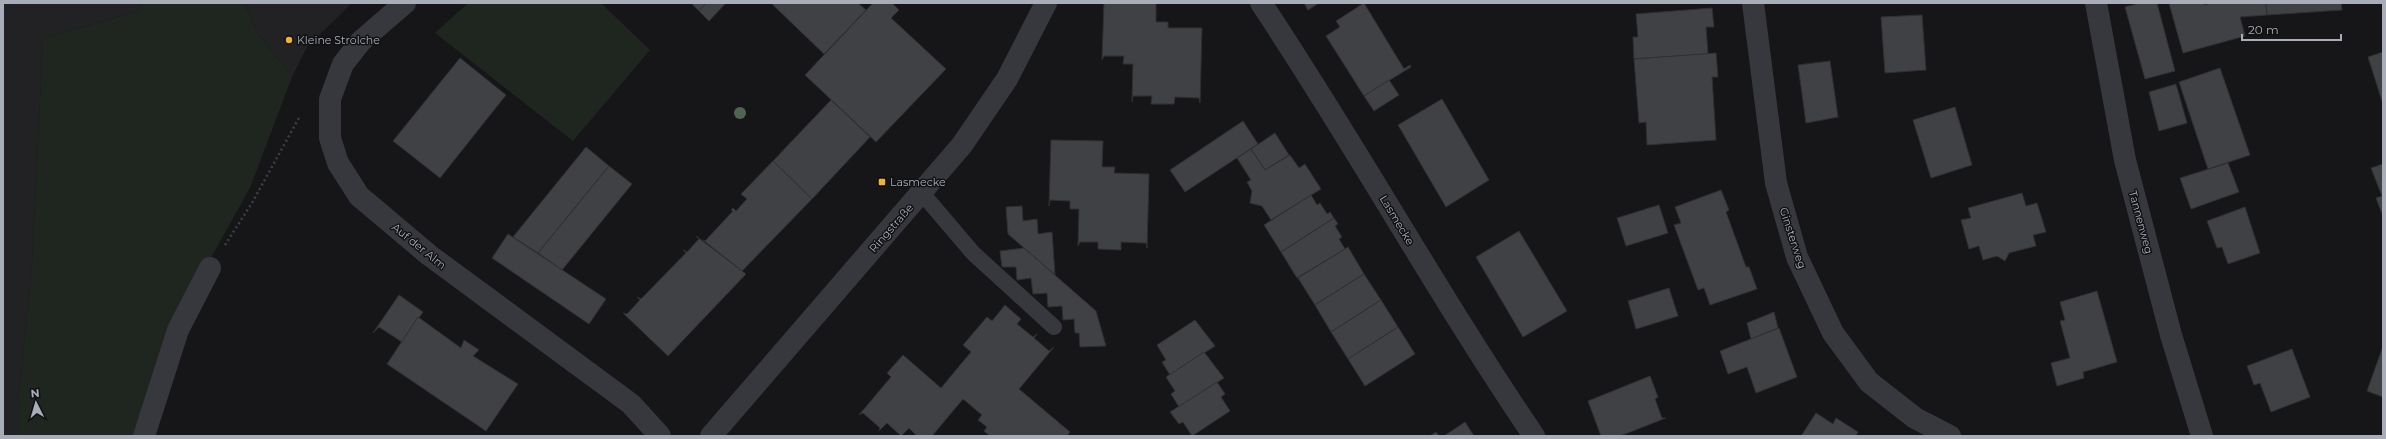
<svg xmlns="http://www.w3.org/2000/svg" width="2386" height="439" font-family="Montserrat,sans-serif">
	<rect width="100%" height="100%" fill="#161618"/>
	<g fill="#222225">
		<path d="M3,3h139l-3,8 -96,27 -11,229 -14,138v31h-15z"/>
		<path d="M244,3h108l-45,44 -15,30 -34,-44z"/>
	</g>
	<g fill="#1e261f">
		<path d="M142,3h102l14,30 34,44 -42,111 -76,136 -37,112h-119v-31l14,-138 11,-229 96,-27z"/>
		<path d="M468,3h133l49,47 -77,91 -138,-108z"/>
	</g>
	<g fill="#404145" stroke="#303034">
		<path d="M691,3h15l-7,8z"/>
		<path d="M706,3h20l-17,18 -10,-10z"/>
		<path d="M771,3h87l8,7 -42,44z"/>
		<path d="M873,3h19l7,7 -8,8 55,51 -70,73 -71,-67z"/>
		<path d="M1104,3h52v19h12v6h34l-2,75 -1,-5 -24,-1 -1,7h-23l1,-8h-19l-1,6 1,-38h-10l1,-8h-20l-2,4z"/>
		<path d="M1304,3h15l-11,7z"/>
		<path d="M1364,3l40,66 6,-4 1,2 -47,29 -38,-60 14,-9 -4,-6z"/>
		<path d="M2140,3h17l18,68 -30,8 -20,-72z"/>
		<path d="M2169,3h35v2l7,-2h55l1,12 -27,2 5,19 -62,17z"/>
		<path d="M2266,3h75l1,7 -75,5z"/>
		<path d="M1712,8l2,19h-8l2,27 -74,5 -1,-22h5l-2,-23z"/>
		<path d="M1922,15l4,55 -41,3 -4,-56z"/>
		<path d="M2383,52v49h-1l-14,-44z"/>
		<path d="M1716,53l2,24h-6l4,63 -69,5 -1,-23 -7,1 -5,-64z"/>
		<path d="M460,58l46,37 -66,83 -47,-37z"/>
		<path d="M1830,61l8,56 -32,6 -8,-58z"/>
		<path d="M2220,68l30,87 -42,14 -29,-87z"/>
		<path d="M1389,80l10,15 -25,16 -10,-15z"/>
		<path d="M2176,84l11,39 -28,8 -10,-39z"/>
		<path d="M1442,99l47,81 -43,27 -48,-82z"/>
		<path d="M831,100l39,37 -58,62 -39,-38z"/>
		<path d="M1955,107l17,58 -41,13 -18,-58z"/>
		<path d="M1243,121l15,23 -73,48 -15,-22z"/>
		<path d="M1275,133l14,22 -24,15 -14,-21z"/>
		<path d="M1051,140l52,1 -1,26h13l-1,6 35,1 -2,74 -1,-5 -25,-1v8l-23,-1v-7h-18l-2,4 1,-37h-9v-8l-20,-1 -1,6z"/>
		<path d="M586,147l23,19 -71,87 -25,-16z"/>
		<path d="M1251,149l14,21 25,-15 9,13 6,-4 16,25 -50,31 -9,-14 -12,-3 2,-12 -5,-9 4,-2 -14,-22z"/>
		<path d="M773,161l39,38 -70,72 -39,-31 2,1 28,-30 -2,-1 2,-2 3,3 11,-12 -6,-5z"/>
		<path d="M2228,163l11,29 -48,17 -11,-31z"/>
		<path d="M2383,164v52l-7,-18 6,-2 -11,-28z"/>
		<path d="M609,166l23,18 -70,86 -24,-17z"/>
		<path d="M1721,190l8,20 -3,2 20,55h3l8,22 -47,16 -6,-17 -6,2 -24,-65 7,-2 -6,-16z"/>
		<path d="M2022,193l4,13 11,-3 9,29 -13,3 3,11 -27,7 -4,8 -8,-5 -14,4 -4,-14 -10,3 -8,-29 10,-2 -3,-10z"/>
		<path d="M1311,195l6,10 3,-2 7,11 3,-2 4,6 -53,34 -17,-27z"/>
		<path d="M1659,205l9,28 -42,13 -9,-28z"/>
		<path d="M1022,206l1,15 14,-2 1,15 14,-2 3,43 -47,-41 -2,-27z"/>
		<path d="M2245,207l15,46 -32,11 -6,-17 -5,1 -10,-27z"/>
		<path d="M1334,218l4,6 -3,2 7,11 -3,2 6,10 -48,29 -16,-26z"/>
		<path d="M1519,231l48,80 -44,26 -47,-80z"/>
		<path d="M508,234l98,65 -17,25 -97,-66z"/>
		<path d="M696,236l50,38 -78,82 -45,-43 4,1 13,-14 -3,-3 4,2 45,-46 -3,-3 4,2 12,-13z"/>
		<path d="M1348,247l16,27 -49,31 -17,-27z"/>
		<path d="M1024,248l72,63 10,35 -26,1 -1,-14h-4l-1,-14 -11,1 -1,-14 -14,1 -1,-14 -14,1 -2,-16 -14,2 -1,-13h-14l-2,-16z"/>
		<path d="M1364,274l17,26 -50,32 -16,-27z"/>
		<path d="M1669,288l9,28 -42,13 -8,-28z"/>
		<path d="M2097,291l20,71 -34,10 1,6 -27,8 -6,-23 19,-5 -10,-37 5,-1 -5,-18z"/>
		<path d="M399,295l24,17 -21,30 -23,-15 -6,6z"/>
		<path d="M1381,300l17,27 -50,32 -17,-27z"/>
		<path d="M1005,305l16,14 -4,5 16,13 4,-3 -3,4 15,13 5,-4 -35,42 51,43 -3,4h-77l-6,-5 3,-4 -9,-7 4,-5 -19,-16 -31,37h-15l-8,-8 -8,8 -14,-13 -8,8 1,-3 -17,-15 -4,2 32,-38 -4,-4 16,-18 38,33 30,-36 -8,-7 24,-28 5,4z"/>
		<path d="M1774,312l4,16 -27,11 -4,-16z"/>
		<path d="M418,317l43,31 3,-8 15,10 -6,6 45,28 -32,47 -99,-67z"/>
		<path d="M1195,320l20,26 -45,29 -8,-13 4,-2 -9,-15z"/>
		<path d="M1398,327l17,27 -50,32 -17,-27z"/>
		<path d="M1779,328l18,49 -41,16 -9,-26 -19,7 -8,-23z"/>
		<path d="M2292,349l18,48 -39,15 -11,-29 -6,2 -7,-19z"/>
		<path d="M2382,349h1v48l-16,-6z"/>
		<path d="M1204,352l20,26 -45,29 -8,-13 4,-3 -9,-14z"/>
		<path d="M1650,376l8,21 -3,2 7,19h4l-46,18h-19l-13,-35z"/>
		<path d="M1217,382l8,12 -4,3 9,14 -38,25 -9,-14 -4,2 -9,-12z"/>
		<path d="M1816,413l17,11 3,-6 22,14 -2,4h-55z"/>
		<path d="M1465,422l9,14h-30z"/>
		<path d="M1436,432l3,4h-9z"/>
	</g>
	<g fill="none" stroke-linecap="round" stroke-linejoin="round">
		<path stroke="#3d3f44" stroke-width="2.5" stroke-dasharray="2 3" stroke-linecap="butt" d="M225,245l27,-42 48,-87"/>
		<path stroke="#37383d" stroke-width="16" d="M921,192l52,61 81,74"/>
		<g stroke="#37383d" stroke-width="22">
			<path d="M405,3l-44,38 -18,23 -13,35v39l8,25 21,33 70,59 202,149 29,32"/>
			<path d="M1261,3c95,142 177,292 273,433"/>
			<path d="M1753,3l23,180 21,74 36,76 36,49 46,36 35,18"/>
			<path d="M2096,3l29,157 46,175 31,101"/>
			<path d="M144,436l34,-106 32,-62"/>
			<path d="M711,436l251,-291 45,-66 39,-76"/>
		</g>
	</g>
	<circle fill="#506452" cx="740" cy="113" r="6"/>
	<g fill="#f2b134" stroke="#111113" stroke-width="1.5">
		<circle cx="289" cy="40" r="4"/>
		<rect x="878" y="178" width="8" height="8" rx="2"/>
	</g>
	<g text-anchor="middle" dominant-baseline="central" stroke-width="3" stroke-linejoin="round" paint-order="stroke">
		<g font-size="11" fill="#a8adb8" stroke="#111113" text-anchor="start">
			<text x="297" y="40">Kleine Strolche</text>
			<text x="890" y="182">Lasmecke</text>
		</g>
		<g font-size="11" fill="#a8adb8" stroke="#111113">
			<text transform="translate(1397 220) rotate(59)">Lasmecke</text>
			<text transform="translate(2141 222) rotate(75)">Tannenweg</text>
			<text transform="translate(891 228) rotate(-49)">Ringstraße</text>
			<text transform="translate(1793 238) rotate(72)">Ginsterweg</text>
			<text transform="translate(419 246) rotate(39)">Auf der Alm</text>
		</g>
	</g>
	<rect width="2386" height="439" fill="none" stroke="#a8adb8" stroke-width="8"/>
	<g transform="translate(36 403) rotate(355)" stroke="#111113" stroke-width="3" paint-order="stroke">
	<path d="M0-3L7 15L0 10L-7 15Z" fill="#a8adb8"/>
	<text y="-6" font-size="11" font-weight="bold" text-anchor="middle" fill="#a8adb8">N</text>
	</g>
	<path d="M2242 34v6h99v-6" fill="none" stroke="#a8adb8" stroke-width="2"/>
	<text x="2248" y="34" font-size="12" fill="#a8adb8" stroke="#111113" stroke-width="3" paint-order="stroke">20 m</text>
</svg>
